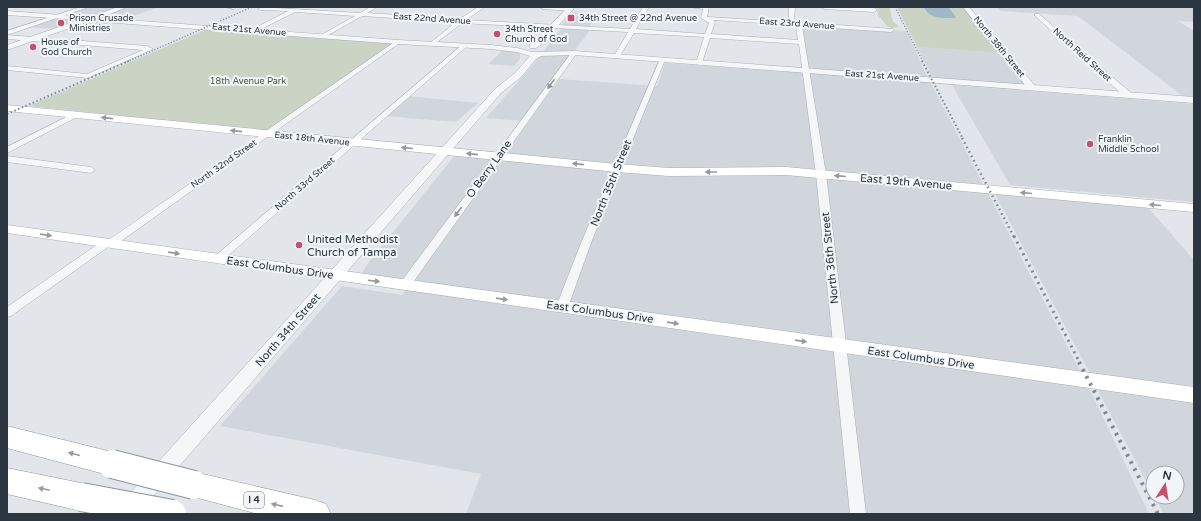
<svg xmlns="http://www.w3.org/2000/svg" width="1201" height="521" font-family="'Varela Round',sans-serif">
	<rect width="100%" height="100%" fill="#e2e6ea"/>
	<g fill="#d0d6dc">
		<path d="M89,7h32l-31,10 -27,-2z"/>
		<path d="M126,7h32l-35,13 -29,-2z"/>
		<path d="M997,7h197v15l-16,-1 16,10v66h-10l-106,-81 -77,-5z"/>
		<path d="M573,12l32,2 -4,5 -6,-1 -6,9 -26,-2 -1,-1z"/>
		<path d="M58,16l57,5 -18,6 -27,-2 -13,4 -31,-2z"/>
		<path d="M801,24l106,7 15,35 169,326 58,122h-683l15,-40 -261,-48 122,-140 60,9 157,-216 98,7 8,-23 149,11v-4h-5z"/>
		<path d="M565,28l25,2 -67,91 -37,-3 45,-51 30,-38z"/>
		<path d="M917,47l85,6 27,33 -96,-7z"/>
		<path d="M504,49l16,3v7l-6,7 -26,-2z"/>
		<path d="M952,85l242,19v98l-184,-17z"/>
		<path d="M407,96l71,7 -22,19 -72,-6z"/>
		<path d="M456,154l41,4 -90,126 -41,-7 -4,-4 7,-11z"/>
		<path d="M993,190l152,14 49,56v133l-101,-14z"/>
		<path d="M1094,383l100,13v118h-30l-9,-17h22v-24h-24v21z"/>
	</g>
	<g fill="#cad3c4">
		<path d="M877,7h12c4,10 0,13 10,19l-1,1 -6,1 -5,-2 -9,-11z"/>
		<path d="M897,7h68l37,46 -85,-6z"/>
		<path d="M207,29l185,14 -126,88 -237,-25z"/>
	</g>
	<path fill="#9fb8c8" d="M924,7h24l8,10 -2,1c-10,0 -26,1 -30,-11z"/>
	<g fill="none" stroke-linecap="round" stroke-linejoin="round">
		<g stroke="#a7aeb4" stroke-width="1">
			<g id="minor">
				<path d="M81,7h8l-82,28v-4z"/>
				<path d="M225,7h12l-3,2z"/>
				<path d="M259,7l101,6 10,-6h7l-10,6 93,6 18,-12h7l-19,13 164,9 13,-22h6l-13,22 69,5 4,-11 -8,-5 2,-9 -14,-2h20l-2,10 82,5v-15h6l-1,13 3,2 96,7 1,1 -3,2 -89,-6 24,148 40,340h-16l-34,-340 -17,-130 -89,-6 -8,25 -3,2 -3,-2 8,-26 -70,-4 -14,23 -3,2 -3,-2 14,-24 -166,-9 -30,23 -3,-2 1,-1 26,-21 -94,-6 -39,22 -3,-2 1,-1 34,-19 -60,-4 -40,20h-4v-2l37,-19 -27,-1 -2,-1zM713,20l81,5 2,2 2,13 -87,-6 4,-12z"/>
				<path d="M540,7h25l9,2 -3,2 -28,-2z"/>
				<path d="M821,7l53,1 3,2 -3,2 -50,-3z"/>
				<path d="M963,7h6l66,79v4h-6z"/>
				<path d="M1035,14h4l91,78v4h-6l-89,-80z"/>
				<path d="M7,35l140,11 6,3 -65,29 -81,-8v-4l80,8 56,-24 -136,-11z"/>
				<path d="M396,41l5,1 -287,204 -6,1 -97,69 -4,1v-10l94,-65 6,-1z"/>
				<path d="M462,45l5,1 -245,215h-8l-1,-2 1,-2z"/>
				<path d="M572,52l5,1 -168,235h-8l-2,-3 2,-3z"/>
				<path d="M660,59l5,1 -74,183 -23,64 -2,3h-8l-2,-3 25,-64z"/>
				<path d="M74,113h6l1,2 -74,38v-6z"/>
				<path d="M7,156l84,11 4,3 -4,3 -84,-11z"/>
			</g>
		</g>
		<g stroke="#a7aeb4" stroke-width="1">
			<g id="tertiary">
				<path d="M118,7h9l-27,11 298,22 93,5 26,3 15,4 42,-1 620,46v6l-620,-48 -33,1 -5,3 -15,18 -20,16 -363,421h-16l-3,-6 4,-7 372,-412 20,-16 15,-17 -13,-4 -26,-3 -93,-5 -308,-23 -83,29v-5l72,-25 -72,-5v-4l82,6z"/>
				<path d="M568,7h7l-34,38 -5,3h-6v-4l5,-3z"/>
			</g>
		</g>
		<g stroke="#a7aeb4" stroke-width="1">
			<g id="secondary">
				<path d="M7,105l610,59 52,4 117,-1 408,37v8l-408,-37 -117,1 -52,-4 -610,-61z"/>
				<path d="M7,225l1187,162v16l-1187,-170z"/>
			</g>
		</g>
		<g stroke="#8a95a0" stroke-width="1">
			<g id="motorway">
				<path d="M7,426l105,26 11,3 4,9 -4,9 -11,3 -105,-28z"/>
				<path d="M7,468l74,15 11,4 5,10 -5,10 -11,4 -74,-17z"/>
				<path d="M194,472l121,28 11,4 5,10h-73l-75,-20 -4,-9 4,-9z"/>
			</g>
		</g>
		<use href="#minor" fill="#f5f6f8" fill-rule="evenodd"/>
		<use href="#tertiary" fill="#f5f6f8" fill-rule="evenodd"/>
		<use href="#secondary" fill="#fff" fill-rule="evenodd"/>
		<use href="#motorway" fill="#fff" fill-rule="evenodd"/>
		<g stroke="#7c8893" stroke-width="1.5" stroke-dasharray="1 2" stroke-linecap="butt">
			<path d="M895,7l28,55"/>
			<path d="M127,62l125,-55"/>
		</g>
		<g stroke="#7c8893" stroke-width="2" stroke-dasharray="1.5 2.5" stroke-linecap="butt">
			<path d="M922,61l41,78"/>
			<path d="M7,114l122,-53"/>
		</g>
		<path stroke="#7c8893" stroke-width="2.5" stroke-dasharray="1.5 3.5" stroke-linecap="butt" d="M962,138l52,99"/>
		<path stroke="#7c8893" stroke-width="3" stroke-dasharray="2 4.5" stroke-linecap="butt" d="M1014,236l66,127"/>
		<path stroke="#7c8893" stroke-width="4" stroke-dasharray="2.5 5.5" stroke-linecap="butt" d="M1079,362l79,152"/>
		<g stroke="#8a95a0" stroke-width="30" stroke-linecap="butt">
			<g id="motorway-bridge">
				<path d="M112,464l82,21"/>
				<path d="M81,497l91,17"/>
			</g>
		</g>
		<use href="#motorway-bridge" stroke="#fff" stroke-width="28"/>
	</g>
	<defs><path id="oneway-solid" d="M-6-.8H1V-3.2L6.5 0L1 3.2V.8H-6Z"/></defs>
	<g fill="#90969c">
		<use href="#oneway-solid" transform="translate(551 84) rotate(126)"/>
		<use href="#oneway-solid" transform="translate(458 212) rotate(126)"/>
	</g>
	<g fill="#959aa0">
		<use href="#oneway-solid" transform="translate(107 118) rotate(-174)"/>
		<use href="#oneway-solid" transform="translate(236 131) rotate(-174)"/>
		<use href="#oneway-solid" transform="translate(407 148) rotate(-175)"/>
		<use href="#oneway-solid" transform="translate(472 154) rotate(-174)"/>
		<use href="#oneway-solid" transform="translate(578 164) rotate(-174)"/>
		<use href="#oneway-solid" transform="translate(711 172) rotate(180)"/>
		<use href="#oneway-solid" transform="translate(840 176) rotate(-175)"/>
		<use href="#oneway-solid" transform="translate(1026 193) rotate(-175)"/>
		<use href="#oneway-solid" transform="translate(1155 205) rotate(-175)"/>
		<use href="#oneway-solid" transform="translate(46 235) rotate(8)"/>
		<use href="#oneway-solid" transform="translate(174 253) rotate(8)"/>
		<use href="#oneway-solid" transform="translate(374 281) rotate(7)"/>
		<use href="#oneway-solid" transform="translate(502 299) rotate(8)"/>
		<use href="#oneway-solid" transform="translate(673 323) rotate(8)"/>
		<use href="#oneway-solid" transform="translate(801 341) rotate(8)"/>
		<use href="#oneway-solid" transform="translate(74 454) rotate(-165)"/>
		<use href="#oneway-solid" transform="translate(44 489) rotate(-168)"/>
		<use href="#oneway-solid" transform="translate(277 505) rotate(-167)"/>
	</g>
	<g fill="#c74f70" stroke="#f2f5f7" stroke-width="1.5">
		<rect x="567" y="14" width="8" height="8" rx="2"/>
		<circle cx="61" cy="23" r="4"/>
		<circle cx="497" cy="34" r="4"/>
		<circle cx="33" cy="47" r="4"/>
		<circle cx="1090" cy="144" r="4"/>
		<circle cx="299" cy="245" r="4"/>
	</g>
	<g text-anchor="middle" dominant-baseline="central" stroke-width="4" stroke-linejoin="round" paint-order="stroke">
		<g font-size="9" fill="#2b3641" stroke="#f2f5f7" text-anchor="start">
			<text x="69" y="18">Prison Crusade<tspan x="69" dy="10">Ministries</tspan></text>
			<text x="579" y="18">34th Street @ 22nd Avenue</text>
			<text x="505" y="29">34th Street<tspan x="505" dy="10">Church of God</tspan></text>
			<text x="41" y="42">House of<tspan x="41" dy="10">God Church</tspan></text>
			<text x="1098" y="139">Franklin<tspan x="1098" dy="10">Middle School</tspan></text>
		</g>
		<g font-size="9" fill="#2b3641" stroke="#f2f5f7">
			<text transform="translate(432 19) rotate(4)">East 22nd Avenue</text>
			<text transform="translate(797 24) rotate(4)">East 23rd Avenue</text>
			<text transform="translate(249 30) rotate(5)">East 21st Avenue</text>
			<text transform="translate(999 47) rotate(51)">North 38th Street</text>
			<text transform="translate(1082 55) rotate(42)">North Reid Street</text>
			<text transform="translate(882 76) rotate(4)">East 21st Avenue</text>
			<text transform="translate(312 139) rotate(6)">East 18th Avenue</text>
			<text transform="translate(224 164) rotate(-35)">North 32nd Street</text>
			<text transform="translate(305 184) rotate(-41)">North 33rd Street</text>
		</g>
		<g font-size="9" fill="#445c39" stroke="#f2f5f7">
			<text x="248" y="81">18th Avenue Park</text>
		</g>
		<rect fill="#f2f5f7" stroke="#676f78" stroke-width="1" x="244" y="492" width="20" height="16" rx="3"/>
		<g font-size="10" font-weight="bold" fill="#2b3641">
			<text x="254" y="500">I 4</text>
		</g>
		<g font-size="11" fill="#2b3641" stroke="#f2f5f7">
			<text transform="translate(489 169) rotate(-54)">O Berry Lane</text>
			<text transform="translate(906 182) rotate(5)">East 19th Avenue</text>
			<text transform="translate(611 183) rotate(-68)">North 35th Street</text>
			<text transform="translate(830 258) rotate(-96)">North 36th Street</text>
			<text transform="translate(280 268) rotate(8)">East Columbus Drive</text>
			<text transform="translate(600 312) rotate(8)">East Columbus Drive</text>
			<text transform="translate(288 330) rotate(-49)">North 34th Street</text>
			<text transform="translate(921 358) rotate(8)">East Columbus Drive</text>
		</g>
		<g font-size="11" fill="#2b3641" stroke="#f2f5f7" text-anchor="start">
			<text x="307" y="239">United Methodist<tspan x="307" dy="13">Church of Tampa</tspan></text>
		</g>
	</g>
	<rect width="1201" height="521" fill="none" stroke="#2b3641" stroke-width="16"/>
	<g transform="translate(1165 485) rotate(12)"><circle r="19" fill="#f2f5f7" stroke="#a2a9ae"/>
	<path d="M0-3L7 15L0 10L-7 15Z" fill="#c74f70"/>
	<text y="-6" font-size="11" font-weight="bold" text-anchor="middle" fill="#2b3641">N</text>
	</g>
</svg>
